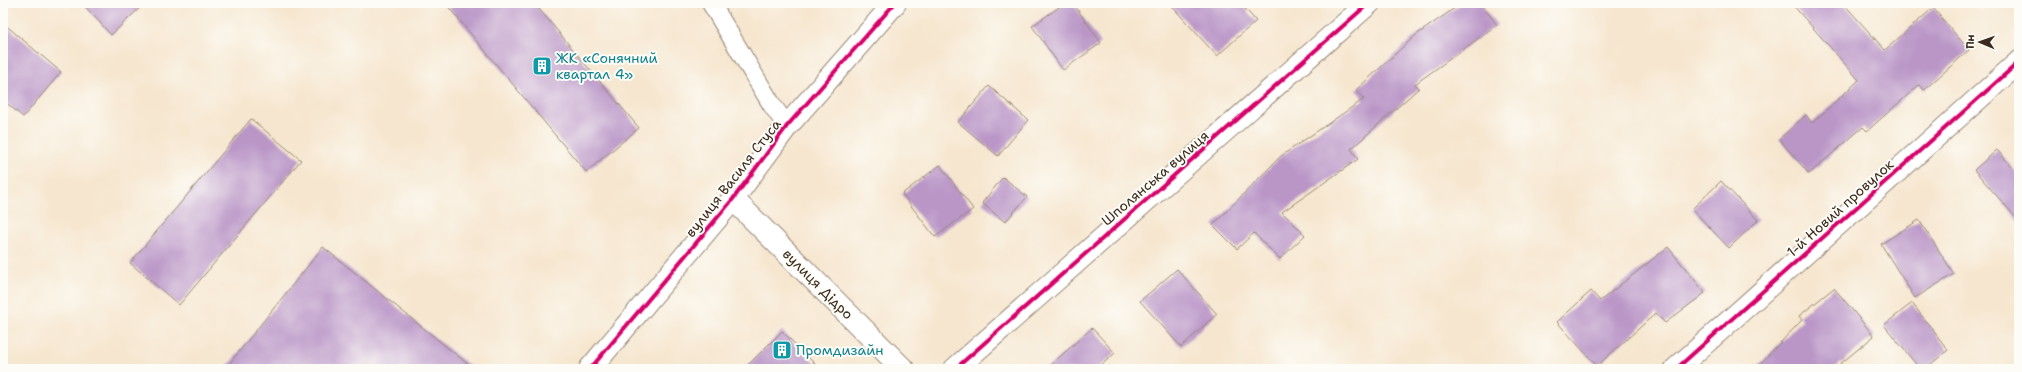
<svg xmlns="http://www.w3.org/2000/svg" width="2022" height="372" font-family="'Shantell Sans',sans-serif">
	<rect width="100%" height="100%" fill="#fdfcf7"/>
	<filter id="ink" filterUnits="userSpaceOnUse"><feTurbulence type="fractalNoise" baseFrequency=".025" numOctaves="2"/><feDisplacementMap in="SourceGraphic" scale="8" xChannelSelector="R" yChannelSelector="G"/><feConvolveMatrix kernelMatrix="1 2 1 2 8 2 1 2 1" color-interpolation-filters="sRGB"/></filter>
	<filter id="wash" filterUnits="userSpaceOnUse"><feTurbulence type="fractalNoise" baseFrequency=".012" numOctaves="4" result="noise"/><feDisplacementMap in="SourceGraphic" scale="16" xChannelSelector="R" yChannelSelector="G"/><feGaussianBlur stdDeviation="0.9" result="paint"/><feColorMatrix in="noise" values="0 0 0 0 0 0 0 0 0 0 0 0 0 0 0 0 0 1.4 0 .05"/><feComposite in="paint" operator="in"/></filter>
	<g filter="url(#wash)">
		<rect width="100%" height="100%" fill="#f6e6cf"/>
		<g id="blocks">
			<g fill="#ba96c7">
				<path d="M82,3h63l-34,32z"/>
				<path d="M445,3h89l105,125 -53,44z"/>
				<path d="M1065,3h8l28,40 -38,27 -31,-44z"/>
				<path d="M1169,3h71l16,18 -39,35z"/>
				<path d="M1462,3h18l17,22 -82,59 4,4 -68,61 7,10 -76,53 23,23 -25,24 -26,-26 -17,16 -24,-24 68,-69 83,-57 -8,-9 60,-55z"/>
				<path d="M1791,3h52l42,47 48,-42 36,42 -45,40 -5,-5 -52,46 -4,-4 -54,47 -30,-35 27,-24 6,8 47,-43z"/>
				<path d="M3,23l58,49 -38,45 -20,-17z"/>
				<path d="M989,86l39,34 -30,36 -40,-34z"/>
				<path d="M251,119l50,41 -122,145 -49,-42z"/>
				<path d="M1997,150l22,25v46l-45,-51z"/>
				<path d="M940,165l33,44 -38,28 -33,-43z"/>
				<path d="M1003,177l24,20 -22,25 -23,-19z"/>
				<path d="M1721,181l37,39 -29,28 -37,-39z"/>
				<path d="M1919,220l35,54 -39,24 -34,-54z"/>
				<path d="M323,247l151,122h-249z"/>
				<path d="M1668,247l37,46 -40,30 -9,-10 -59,53 -40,-44 34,-31 9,10z"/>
				<path d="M1177,269l40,45 -36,33 -41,-46z"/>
				<path d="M1834,288l40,48 -40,33h-79l47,-49 -3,-4z"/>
				<path d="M1912,303l36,47 -23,19h-5l-36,-44z"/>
				<path d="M1092,328l23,25 -18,16h-51z"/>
				<path d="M782,331l38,38h-76z"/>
			</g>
		</g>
	</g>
	<g filter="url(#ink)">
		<use href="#blocks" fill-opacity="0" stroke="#988876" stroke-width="1"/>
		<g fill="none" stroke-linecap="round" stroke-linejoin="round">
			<g stroke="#988876" stroke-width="20">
				<path id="lane" d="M711,3l61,102 15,21"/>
			</g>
			<g stroke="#988876" stroke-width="24">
				<g id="street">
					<path d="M733,199l170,170"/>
					<path d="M955,369l414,-366"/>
					<path d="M1676,369l343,-307"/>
				</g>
			</g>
			<g stroke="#988876" stroke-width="24">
				<path id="secondary" d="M590,369l143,-170 54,-73 108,-123"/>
			</g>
			<use href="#lane" stroke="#fff" stroke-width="18"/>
			<use href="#street" stroke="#fff" stroke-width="22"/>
			<use href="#secondary" stroke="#fff" stroke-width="22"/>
			<g stroke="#fdfcf7" stroke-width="6">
				<g id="cycleway">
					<path d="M590,369l143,-170 54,-73 108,-123"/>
					<path d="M955,369l414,-366"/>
					<path d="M1676,369l343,-307"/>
				</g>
			</g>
			<use href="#cycleway" stroke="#d6006c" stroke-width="4"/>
		</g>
	</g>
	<defs>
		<g id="building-square" transform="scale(1)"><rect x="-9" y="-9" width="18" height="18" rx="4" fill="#0f9aa8" stroke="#fdfcf7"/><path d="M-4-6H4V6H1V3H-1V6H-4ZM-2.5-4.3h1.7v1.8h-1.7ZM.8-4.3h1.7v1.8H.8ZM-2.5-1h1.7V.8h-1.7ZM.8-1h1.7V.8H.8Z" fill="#fff"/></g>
	</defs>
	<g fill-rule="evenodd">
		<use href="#building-square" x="542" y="66"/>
		<use href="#building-square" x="782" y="350"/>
	</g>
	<g text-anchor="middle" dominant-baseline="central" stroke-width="4" stroke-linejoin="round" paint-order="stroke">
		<g font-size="14" fill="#0d838f" stroke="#fdfcf7" text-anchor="start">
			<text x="556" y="58">ЖК «Сонячний<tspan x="556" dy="16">квартал 4»</tspan></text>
			<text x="796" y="350">Промдизайн</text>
		</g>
		<g font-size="14" fill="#3b2a1e" stroke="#fdfcf7">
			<text transform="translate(733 178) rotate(-52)">вулиця Василя Стуса</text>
			<text transform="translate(1155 178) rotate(-41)">Шполянська вулиця</text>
			<text transform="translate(1840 208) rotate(-42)">1-й Новий провулок</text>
			<text transform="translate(818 284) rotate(45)">вулиця Дідро</text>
		</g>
	</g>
	<rect width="2022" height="372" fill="none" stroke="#fdfcf7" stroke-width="16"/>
	<g transform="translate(1980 42) rotate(272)" stroke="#fdfcf7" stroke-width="3" paint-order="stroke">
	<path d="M0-3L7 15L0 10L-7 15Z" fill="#3b2a1e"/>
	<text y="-6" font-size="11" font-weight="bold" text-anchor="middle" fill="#3b2a1e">Пн</text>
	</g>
</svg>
